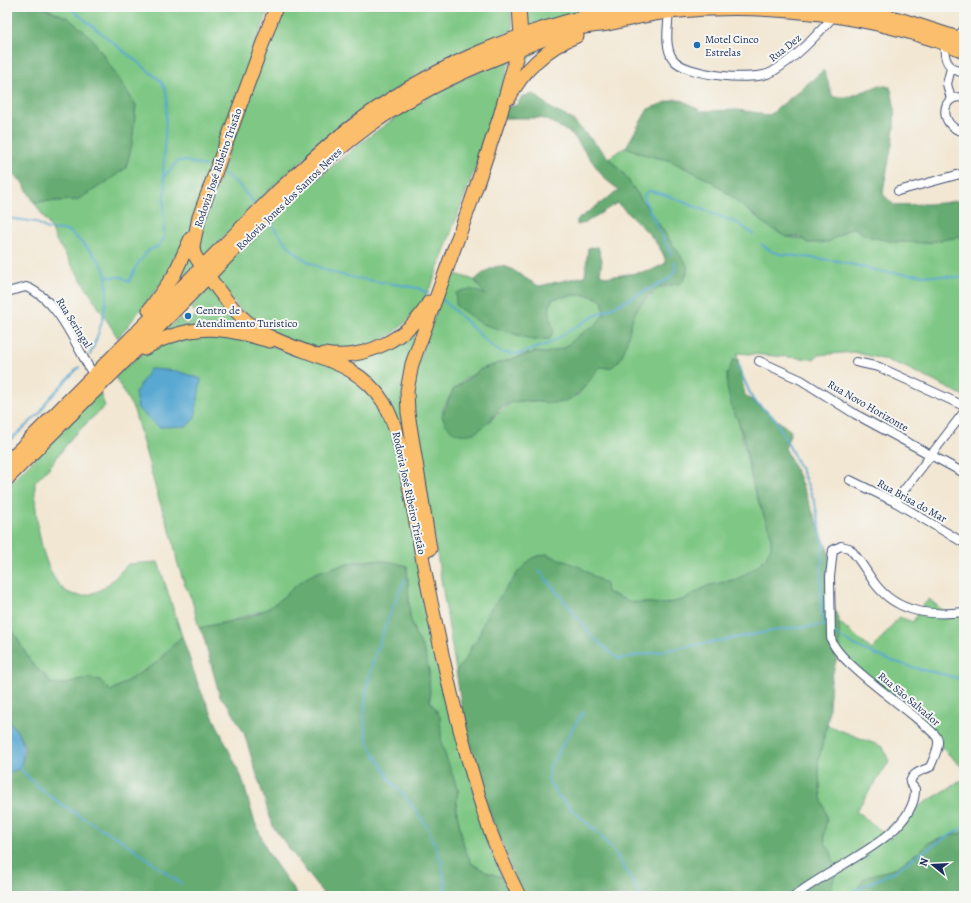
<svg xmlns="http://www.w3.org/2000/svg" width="971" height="903" font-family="Alegreya,serif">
	<rect width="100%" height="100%" fill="#f6f6f2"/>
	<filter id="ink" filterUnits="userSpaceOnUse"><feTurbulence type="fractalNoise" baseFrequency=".025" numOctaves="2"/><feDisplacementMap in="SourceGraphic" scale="8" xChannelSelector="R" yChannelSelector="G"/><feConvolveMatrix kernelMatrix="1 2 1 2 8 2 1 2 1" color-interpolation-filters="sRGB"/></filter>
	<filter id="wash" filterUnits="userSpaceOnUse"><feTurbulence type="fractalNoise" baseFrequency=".012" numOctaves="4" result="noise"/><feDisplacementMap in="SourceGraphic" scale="16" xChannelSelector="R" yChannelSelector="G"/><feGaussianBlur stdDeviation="0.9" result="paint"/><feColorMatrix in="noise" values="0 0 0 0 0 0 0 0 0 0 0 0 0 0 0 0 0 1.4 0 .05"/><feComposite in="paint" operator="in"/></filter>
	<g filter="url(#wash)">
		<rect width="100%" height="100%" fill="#f2e7d3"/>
		<g fill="#7ec784" stroke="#4c7b71">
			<path d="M42,7h227l-83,235 -24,41 -44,55 -62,-98 -5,-12 -17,-26 43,-2 28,-17 28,-49 3,-29 -29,-42 -3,-8 -36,-37z"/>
			<path d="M280,7h230l3,23 -53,22 -40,21 -80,53 -86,78 -50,54 -5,-4 -2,-12z"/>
			<path d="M523,7h79l-77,20z"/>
			<path d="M539,50l-21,20 3,-14z"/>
			<path d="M510,60l-15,54 -63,170c-18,37 -43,61 -85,66 -7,0 -15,3 -22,2 -11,-2 -49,-17 -60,-23 -20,-10 -35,-32 -49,-49l1,-9c91,-83 173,-171 293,-211z"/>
			<path d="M626,147l16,7 29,7 42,21 55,44 18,11 42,5 25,-15 13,9 59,7 39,-7v160l-63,-31 -15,-5 -32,-8 -36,3 -4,4 -77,-6 1,7h-5l-1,49 6,11 16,69 17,45v14l-5,9 -11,11 -18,11 -30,7 -24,14 -19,4 -33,-2 -24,-10 -45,-31 -16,-7 -14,4 -12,12 -33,44 -10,26 -5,5 -6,14 -10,12 -40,-246 -3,-31 6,-32 28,-82 6,-7 21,7 43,55 17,5 17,-20 -2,-15 4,-6c17,-3 35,-9 50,3l1,12 -9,12 -8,3 -23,19 -18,5 -12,-1 -14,4 -39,13 -17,11 -11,10 -9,17 -2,9 4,8 28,10 38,-32 19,-1 11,1 36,-7 21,-28 11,1 9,-7 3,-5 11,-40 6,-10 20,-18 11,-2 17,-11v-10l-64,-92 -15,-15z"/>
			<path d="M189,254l6,11 -13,14h-5z"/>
			<path d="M210,286l34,45 -81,2 17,-15 6,7 11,-11 -6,-6z"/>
			<path d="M416,331l-14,55 4,44 -3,2 -35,-54 -16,-15z"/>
			<path d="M234,335l100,29 42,32 16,34 87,385 10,31 13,31 -13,-4 -17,-9 -8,-17 -8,-39 2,-18 -16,-44 -2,-29 -10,-17 -1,-29 -5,-21 -9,-16 -5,-17 -3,-51 -33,-6 -19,2 -35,10 -13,6 -39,31 -37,12 -32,7 -7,-28 -8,-17 -7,-22 -4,-21 -15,-43 -24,-87 -19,-33c15,-16 46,-38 69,-41 16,-1 33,-1 50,-1z"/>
			<path d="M100,393l5,13 -32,30 -25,33 -13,13c-1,31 8,131 58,111 15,-5 24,-18 35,-29l30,-2 24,74 -26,27 -45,28 -11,-11h-23l-9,4 -18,-1c-4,-8 -11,-11 -17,-18 -10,-11 -14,-27 -23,-39l-3,1v-141z"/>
			<path d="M929,599l18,15h17v155l-125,-119v-28l33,28 27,-33 14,5 7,-14z"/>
			<path d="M827,725l56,22 6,15 -33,49 35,27 20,-27 53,-32v53l-37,11 -10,10 -23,16 -40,23 -2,4h-27l5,-5 1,-40 -5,-6 -2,-10 -6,-73z"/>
		</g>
		<g fill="#66ac72" stroke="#406e68">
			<path d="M7,7h35l26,11 24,20 44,67 -4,40 -6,23 -21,15 -28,17 -43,2 -12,-20 -15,-14z"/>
			<path d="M824,70l9,27h16l31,-12 10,2c12,35 -3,72 -7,107l11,11c24,-1 47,0 70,-6v37l-39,7 -31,-1 -28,-6 -13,-9 -25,15 -8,1h-12l-8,-6h-14l-18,-11 -55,-44 -42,-21 -29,-7 -16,-7 22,-38 27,-10 9,2 17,10 37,-1 20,3 7,3 6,-2z"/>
			<path d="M534,94l19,16 19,9 51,54 64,92c-1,29 -14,14 -29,23 -7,4 -13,11 -18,17 -15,18 -8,51 -30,63l-11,-1c-11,16 -24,37 -46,36 -13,0 -26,-4 -40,-1 -20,6 -29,37 -53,32 -10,-2 -14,-9 -18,-18l11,-26 28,-21 53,-17 12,1 18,-5 23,-19 8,-3 9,-12 -1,-13c-15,-11 -33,-5 -51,-2 -5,11 -2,20 2,31l-4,9 -16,1 -52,-16 -26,-18v-13c12,-6 18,-4 29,2l-10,-15c30,-27 34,-9 64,6l46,-10 3,-28 10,-1 4,13 -2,14 7,3 43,-6 16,-8c-3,-20 -34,-46 -49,-60l-32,20 -8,2v-5l42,-30 -14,-11 -33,-45 -23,-13 -9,-3h-37l3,-11 11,-2 5,-9z"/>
			<path d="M733,360h5l7,35 46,36 -6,17 13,27 31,78 4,52 6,17 1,24 -9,34 -3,40 -10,42 3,35 6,20 -3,18 2,10 5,6 5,22 -6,18 -5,5h-303l-33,-84 -26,-95 -7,-46 10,-12 6,-14 5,-5 10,-26 33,-44 12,-12 14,-4 34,13 26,17 1,8 24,10 33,2 19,-4 24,-14 30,-7 18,-11 11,-11 5,-9v-14l-17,-45 -10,-50 -6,-19 -6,-11 -5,-21v-14z"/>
			<path d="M374,560l18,2 15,4 3,51 5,17 9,16 5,21 1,29 10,17 2,29 16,44 -2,18 8,39 8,17 17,9 13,4 9,19h-186l-52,-69 -29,-94 -15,-27 -9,-9 -17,-62 -4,-7c23,-5 48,-8 68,-19 14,-8 25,-22 39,-31 18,-11 46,-15 68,-18z"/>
			<path d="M10,626l22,38 14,12 4,7 18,1 9,-4 12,-2 11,2 11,11 45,-28 26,-27 17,51 43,91 12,42 10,23 4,10 30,43h-291v-122l6,-2c3,-5 9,-11 11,-16 4,-13 -9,-28 -17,-37v-92z"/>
			<path d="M964,832v64h-112l12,-17 7,-4 23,-6 23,-16 10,-10z"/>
		</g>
		<g fill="#58a8d2" stroke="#3a6c98">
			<path d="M150,369l27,2 24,8 -6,39 -8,8 -28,1 -21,-18 -3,-16z"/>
			<path d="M7,719c15,17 20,27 13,49l-13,6z"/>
		</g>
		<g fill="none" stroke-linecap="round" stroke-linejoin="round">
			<g stroke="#58a8d2" stroke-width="2">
				<path d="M69,7l92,74 4,7 2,10 -4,77 3,13 -2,6v45l-7,8 -8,3 -12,15 -8,17 -7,-5h-16"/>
				<path d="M224,174l13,9 20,23"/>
				<path d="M163,178l15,-17h7l20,5"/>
				<path d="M7,218l29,4 11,7 16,1 7,2c10,9 22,19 30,30 17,24 0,69 -10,93"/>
				<path d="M269,222c8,9 15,20 24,28 32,31 83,29 124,38l11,5"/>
				<path d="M761,244l10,7 9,3 58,7 45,11 81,6"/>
				<path d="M671,255l-26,-54 -1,-6 5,-4 14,3 76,30 14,10"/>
				<path d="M442,299l51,48 7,5 12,2 9,-1 27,-9 41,-25 80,-40 6,-8v-9"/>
				<path d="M738,366l15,34 22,18 27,54 13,31 8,40 -2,37v33l4,12 4,4"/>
				<path d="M7,443l33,-30 7,-12 32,-34"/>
				<path d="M539,570l55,68 24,21 166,-30 41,-4"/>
				<path d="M405,579c-19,43 -52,117 -37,163 2,5 6,11 9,16 5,7 9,16 14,23 8,9 17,18 24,28 17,23 32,58 30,87"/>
				<path d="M834,633c25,17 56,28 85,36 15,4 30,5 45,12"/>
				<path d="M583,712l-32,52 -3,15c9,22 37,40 54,58 16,18 27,38 39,59"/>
				<path d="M19,767c27,33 69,53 105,75 20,13 38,28 57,42"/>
				<path d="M843,896l54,-26 22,-16 45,-27"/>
			</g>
		</g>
	</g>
	<g filter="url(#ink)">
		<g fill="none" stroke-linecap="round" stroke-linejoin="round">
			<g stroke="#3b4b70" stroke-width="10">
				<g id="street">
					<path d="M669,11c-1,15 -5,36 4,48 12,17 82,23 99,13 24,-14 43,-35 61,-55"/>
					<path d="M957,38l7,-9"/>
					<path d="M945,44c-2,16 3,25 19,29"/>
					<path d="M951,68l-4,16 4,15"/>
					<path d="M964,98c-25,-6 -25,31 0,33"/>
					<path d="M898,191l66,-18"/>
					<path d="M7,292l19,-5c33,12 50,60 68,89"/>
					<path d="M759,361l42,19 54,34 109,59"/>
					<path d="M856,362l23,5 85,39"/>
					<path d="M850,480l45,22 69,41"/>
					<path d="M895,502l69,-90"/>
					<path d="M795,896c32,-28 121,-59 120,-107l-5,-6c2,-11 12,-12 20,-16 3,-7 9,-18 8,-26 0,-5 -6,-9 -9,-12 -19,-19 -95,-69 -98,-91l-1,-61 3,-27 8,-4 8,2c11,11 18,25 27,37 22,28 55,31 88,27"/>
				</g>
			</g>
			<g stroke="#3b4b70" stroke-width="15">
				<g id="primary">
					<path d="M276,7l-77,210 -6,29 1,8c16,26 40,62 67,78 41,24 96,26 123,71 15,27 20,58 26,88 8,40 14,80 23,120 14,70 31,140 53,208 8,26 21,52 33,77"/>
					<path d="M846,7l53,12 65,21"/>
					<path d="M509,98c14,-28 39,-51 68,-62"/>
					<path d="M149,310l25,-35 17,-37"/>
					<path d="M144,349c22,-14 51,-22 77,-19 16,1 33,7 49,11"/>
					<path d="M324,354c40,7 86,-16 105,-52"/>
					<path d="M7,462l270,-270c23,-21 46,-43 70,-62 82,-64 182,-105 284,-123"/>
					<path d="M7,479c61,-62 124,-123 184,-185 57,-58 113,-120 178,-168 42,-30 87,-52 135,-71 23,-9 46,-19 70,-26 11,-3 22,-3 33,-5 21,-4 40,-10 61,-12 99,-10 204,2 296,39"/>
					<path d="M430,549l-22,-136 -1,-22 5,-27 59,-162 29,-86 19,-69 2,-11 -2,-29"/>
				</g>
			</g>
			<use href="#street" stroke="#fff" stroke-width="8"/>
			<use href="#primary" stroke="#fabe6d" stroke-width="13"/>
		</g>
	</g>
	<g fill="#1f6fb2" stroke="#f6f6f2" stroke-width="1.5">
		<circle cx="697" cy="45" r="4"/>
		<circle cx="188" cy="316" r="4"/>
	</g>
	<g text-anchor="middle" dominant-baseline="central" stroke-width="4" stroke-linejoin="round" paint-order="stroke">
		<g font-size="11" fill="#1b2f5e" stroke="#f6f6f2" text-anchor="start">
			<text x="705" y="39">Motel Cinco<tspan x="705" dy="13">Estrelas</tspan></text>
			<text x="196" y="310">Centro de<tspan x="196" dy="13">Atendimento Turistico</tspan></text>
		</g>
		<g font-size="11" fill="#1b2f5e" stroke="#f6f6f2">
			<text transform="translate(785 48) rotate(-38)">Rua Dez</text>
			<text transform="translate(218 168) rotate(-71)">Rodovia José Ribeiro Tristão</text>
			<text transform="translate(289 199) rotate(-44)">Rodovia Jones dos Santos Neves</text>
			<text transform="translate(74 323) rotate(58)">Rua Seringal</text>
			<text transform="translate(868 406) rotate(30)">Rua Novo Horizonte</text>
			<text transform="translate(409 493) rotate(78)">Rodovia José Ribeiro Tristão</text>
			<text transform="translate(912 501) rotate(29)">Rua Brisa do Mar</text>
			<text transform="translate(909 699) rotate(40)">Rua São Salvador</text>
		</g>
	</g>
	<rect width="971" height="903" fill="none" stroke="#f6f6f2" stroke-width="24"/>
	<g transform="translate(933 865) rotate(288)" stroke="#f6f6f2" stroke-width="3" paint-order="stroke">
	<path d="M0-3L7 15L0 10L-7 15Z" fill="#1b2f5e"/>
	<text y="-6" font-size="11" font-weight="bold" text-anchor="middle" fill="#1b2f5e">N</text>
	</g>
</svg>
